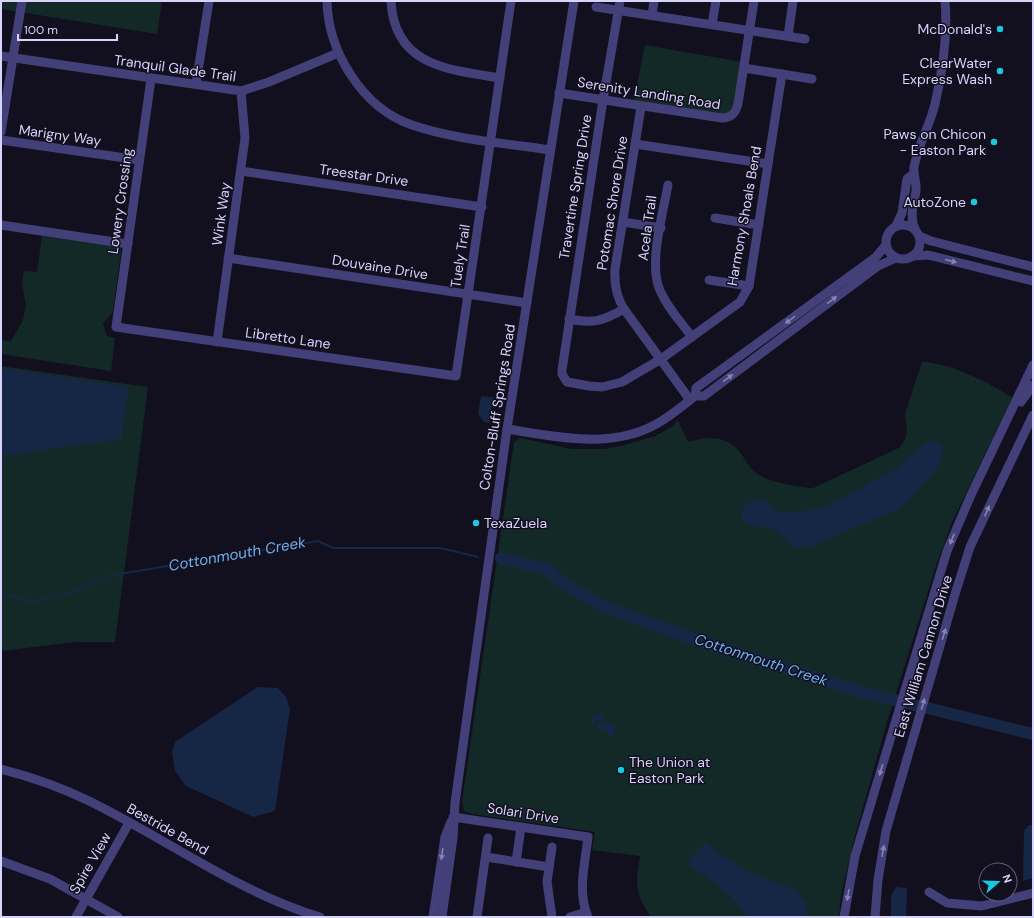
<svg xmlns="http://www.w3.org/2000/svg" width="1034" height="918" font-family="'DM Sans',sans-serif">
	<rect width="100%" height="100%" fill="#120f1f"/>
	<g fill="#132928">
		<path d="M1,1h161l-5,33 -156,-25z"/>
		<path d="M645,45l97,17 -7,40 -5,10 -7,2 -89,-14z"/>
		<path d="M42,236l73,10 6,5 -8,60 -10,13 4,12 8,2 -4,33 -110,-17v-14l10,1 12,-21 3,-15 -4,-20 2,-14 13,1z"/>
		<path d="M922,362c22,-1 72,22 90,36l-59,122 -16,43 -50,159 -32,114 -14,59 -2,22h-188c-16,-25 -16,-31 -11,-61l-48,-6 3,-18 -123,-18 -8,-3 -2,-9 52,-360 6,-4 52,11h32l17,-3 34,-10 17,-9 6,-7 10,22c17,-5 36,-7 49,7 7,7 11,18 19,24 11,9 43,14 57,15l86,-40 6,-8 2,-8 -2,-18z"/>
		<path d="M1,366l147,21 -33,255h-40l-74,9z"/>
	</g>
	<g fill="#152744">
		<path d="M1,368l128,19 -8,52 -120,17z"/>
		<path d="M481,396l12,1 -4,26 -5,-1 -6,-8z"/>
		<path d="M929,441l9,1 5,7 -2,12 -7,11 -33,36 -89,38 -17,2 -20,-18 -8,-3h-11l-12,-5c-6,-13 4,-25 18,-22 7,2 12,10 18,13 4,1 26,-2 31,-3 21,-4 40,-15 58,-27 8,-5 18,-8 27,-14 12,-9 20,-20 33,-28z"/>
		<path d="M258,687l20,1 8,9 4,12 -15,102 -22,6 -67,-31 -11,-15 -3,-18 3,-11z"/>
		<path d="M594,714l10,2v4l-8,-1 -1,6 -3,-1z"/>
		<path d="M598,721l17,3 -2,12 -5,-1v-4l-11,-2z"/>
		<path d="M1029,825h4v53l-10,3 1,-50z"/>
		<path d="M706,842l12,11 32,20 47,17 9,13 1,14h-59c-16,-23 -37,-37 -60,-53l4,-8z"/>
		<path d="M896,887l11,1 -1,29h-15v-21z"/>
	</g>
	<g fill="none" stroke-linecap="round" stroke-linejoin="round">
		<path stroke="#152744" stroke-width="2" d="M1,593l33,9 42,-11 31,-15 211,-35 15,7h107l38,9"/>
		<path stroke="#152744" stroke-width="12" d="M501,558l47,11 11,11 45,27 110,39 144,45 175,43"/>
		<g stroke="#434079" stroke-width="9">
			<path d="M327,1c1,50 35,107 85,124 44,15 93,18 138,25"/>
			<path d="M391,1c3,65 58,69 109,77"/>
			<path d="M620,1l-17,99 -41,270v4l5,8 22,4 13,1 20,-5 39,-23 79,-57 9,-16 33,-212"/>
			<path d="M596,7l209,32"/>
			<path d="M652,15l2,-14"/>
			<path d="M712,24l4,-23"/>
			<path d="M788,36l5,-35"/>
			<path d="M1,56l240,35 28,-9 69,-29"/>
			<path d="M744,68l68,11"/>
			<path d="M151,79l-35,248 340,49 55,-375"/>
			<path d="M196,84l13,-83"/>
			<path d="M559,93l163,25c10,0 14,-6 16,-14l16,-103"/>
			<path d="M641,107l-26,162c-1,15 1,27 9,40l66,91"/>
			<path d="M1,132l21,-131"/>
			<path d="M1,140l138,20"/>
			<path d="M635,144l133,20"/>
			<path d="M241,171l241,36"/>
			<path d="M668,185c-5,28 -19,77 -9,103 7,18 22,34 33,49"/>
			<path d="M715,218l44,7"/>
			<path d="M623,222l38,6"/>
			<circle cx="903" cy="242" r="17"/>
			<path d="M1,225l127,19"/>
			<path d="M896,226l6,-13 5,-34 6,-5"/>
			<path d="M915,229c-6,-13 -1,-25 1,-38 1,-9 -3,-16 -2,-24 4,-22 16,-42 21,-63 8,-34 13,-68 10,-103"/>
			<path d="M919,236l12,5 102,26"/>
			<path d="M913,256l15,-1 105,26"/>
			<path d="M228,258l299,45"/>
			<path d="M709,280l40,6"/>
			<path d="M569,319c24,5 34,2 55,-10"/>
			<path d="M217,342l28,-204 -4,-47"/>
			<path d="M695,396l1,-8 180,-131 10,-12"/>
			<path d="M1021,402l12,-17"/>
			<path d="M507,429c52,8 109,22 156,-9 11,-7 22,-16 32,-24h9l174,-130 18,-8"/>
			<path d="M1,769c31,8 60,18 88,32 78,38 148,91 231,116"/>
			<path d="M453,817l135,20c-3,27 -11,55 0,80"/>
			<path d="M486,857l63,10"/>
			<path d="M1,861l49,18 68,38"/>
			<path d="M516,862l5,-35"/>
			<path d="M929,892l18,11 35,3 51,-13"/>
			<path d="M76,917l53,-94"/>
			<path d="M433,917l12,-80 6,-15"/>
			<path d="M442,917l11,-79 2,-35 52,-374 67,-428"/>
			<path d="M477,917l11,-79"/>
			<path d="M552,917l-5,-35 5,-35"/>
			<path d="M570,917l16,-5"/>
			<path d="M844,917l11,-61 92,-305 24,-56 62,-130"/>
			<path d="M875,917l3,-37 8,-49 70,-240 14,-44 63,-132"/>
		</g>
	</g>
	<defs><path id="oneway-solid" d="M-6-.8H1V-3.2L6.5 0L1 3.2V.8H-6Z"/></defs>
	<g fill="#8682b3">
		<use href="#oneway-solid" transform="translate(951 261) rotate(14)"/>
		<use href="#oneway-solid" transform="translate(832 300) rotate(-37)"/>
		<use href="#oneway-solid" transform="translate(790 320) rotate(144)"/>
		<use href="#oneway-solid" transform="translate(728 378) rotate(-37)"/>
		<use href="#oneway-solid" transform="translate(987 511) rotate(-66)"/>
		<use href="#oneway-solid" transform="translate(952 539) rotate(112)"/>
		<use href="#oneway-solid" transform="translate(944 634) rotate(-73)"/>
		<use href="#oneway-solid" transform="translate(923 704) rotate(-74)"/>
		<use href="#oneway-solid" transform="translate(881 770) rotate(106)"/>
		<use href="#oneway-solid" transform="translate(883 851) rotate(-80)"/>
		<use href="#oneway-solid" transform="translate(442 854) rotate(98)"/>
		<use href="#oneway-solid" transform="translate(848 895) rotate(100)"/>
	</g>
	<g fill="#1bc9de" stroke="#120f1f" stroke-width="1.5">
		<circle cx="1000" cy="29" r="4"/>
		<circle cx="1000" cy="71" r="4"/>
		<circle cx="994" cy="142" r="4"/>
		<circle cx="974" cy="202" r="4"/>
		<circle cx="476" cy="523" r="4"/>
		<circle cx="621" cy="770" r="4"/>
	</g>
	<g text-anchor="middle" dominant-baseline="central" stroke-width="3" stroke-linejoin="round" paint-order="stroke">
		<g font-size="14" fill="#d8d3fa" stroke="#120f1f" text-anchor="end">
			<text x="992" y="29">McDonald's</text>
			<text x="992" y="63">ClearWater<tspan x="992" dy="16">Express Wash</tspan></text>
			<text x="986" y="134">Paws on Chicon<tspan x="986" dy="16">- Easton Park</tspan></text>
			<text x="966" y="202">AutoZone</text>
			<text x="484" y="523" text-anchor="start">TexaZuela</text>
			<text x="629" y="762" text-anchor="start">The Union at<tspan x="629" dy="16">Easton Park</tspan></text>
		</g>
		<g font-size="14" fill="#d8d3fa" stroke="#120f1f">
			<text transform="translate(175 68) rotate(8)">Tranquil Glade Trail</text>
			<text transform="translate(649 93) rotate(9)">Serenity Landing Road</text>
			<text transform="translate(60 135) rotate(8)">Marigny Way</text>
			<text transform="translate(364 175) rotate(8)">Treestar Drive</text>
			<text transform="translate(575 187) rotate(-81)">Travertine Spring Drive</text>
			<text transform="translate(120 201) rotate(-82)">Lowery Crossing</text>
			<text transform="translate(612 203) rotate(-81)">Potomac Shore Drive</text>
			<text transform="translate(221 214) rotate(-82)">Wink Way</text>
			<text transform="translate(744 216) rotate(-80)">Harmony Shoals Bend</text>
			<text transform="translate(647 228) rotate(-82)">Acela Trail</text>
			<text transform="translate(460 256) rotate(-81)">Tuely Trail</text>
			<text transform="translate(380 267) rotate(9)">Douvaine Drive</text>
			<text transform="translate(288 338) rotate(8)">Libretto Lane</text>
			<text transform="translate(497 407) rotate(-81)">Colton-Bluff Springs Road</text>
			<text transform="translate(923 656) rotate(-73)">East William Cannon Drive</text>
			<text transform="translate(523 813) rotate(9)">Solari Drive</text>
			<text transform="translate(168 829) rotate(29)">Bestride Bend</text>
			<text transform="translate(90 863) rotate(-60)">Spire View</text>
		</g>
		<g font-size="15" font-style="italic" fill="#6eb1ed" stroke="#120f1f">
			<text transform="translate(237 554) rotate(-10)">Cottonmouth Creek</text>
			<text transform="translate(761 660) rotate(18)">Cottonmouth Creek</text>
		</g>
	</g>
	<rect width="1034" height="918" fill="none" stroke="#d8d3fa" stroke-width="4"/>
	<g transform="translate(998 882) rotate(70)"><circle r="19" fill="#120f1f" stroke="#615d77"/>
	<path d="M0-3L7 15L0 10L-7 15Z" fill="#1bc9de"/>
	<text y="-6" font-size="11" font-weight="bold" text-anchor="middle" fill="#d8d3fa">N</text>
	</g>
	<path d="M18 34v6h99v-6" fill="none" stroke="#d8d3fa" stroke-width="2"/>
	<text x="24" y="34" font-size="12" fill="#d8d3fa" stroke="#120f1f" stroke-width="3" paint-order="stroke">100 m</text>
</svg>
